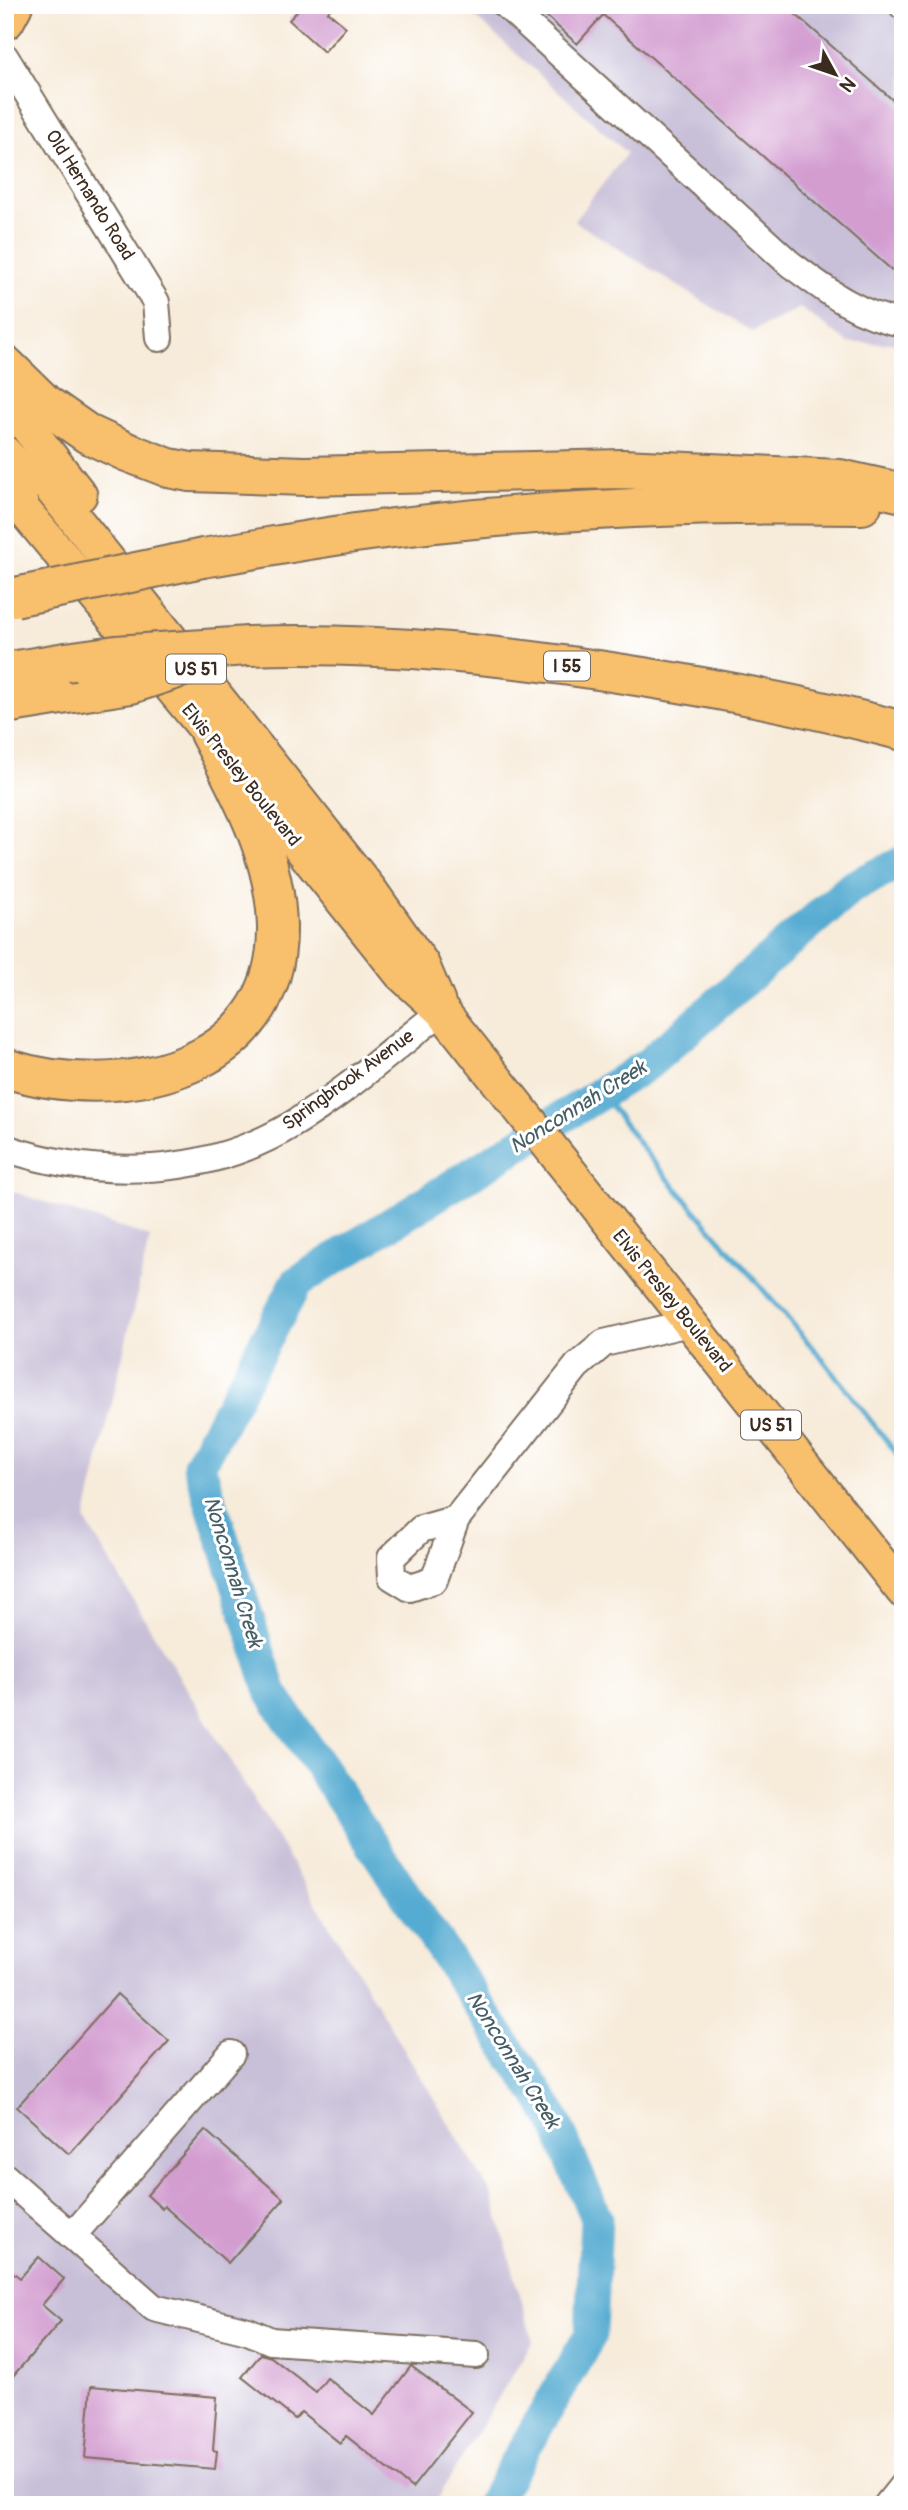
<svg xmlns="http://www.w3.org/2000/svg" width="908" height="2510" font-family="Pangolin,sans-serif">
	<rect width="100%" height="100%" fill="#fff"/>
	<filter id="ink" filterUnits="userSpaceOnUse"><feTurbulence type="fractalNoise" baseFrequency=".0143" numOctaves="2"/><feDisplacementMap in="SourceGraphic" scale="14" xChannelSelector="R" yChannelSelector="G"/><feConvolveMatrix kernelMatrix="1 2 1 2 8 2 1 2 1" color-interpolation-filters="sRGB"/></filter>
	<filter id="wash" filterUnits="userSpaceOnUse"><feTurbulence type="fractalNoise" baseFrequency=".00686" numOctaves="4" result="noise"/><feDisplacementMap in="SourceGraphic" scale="28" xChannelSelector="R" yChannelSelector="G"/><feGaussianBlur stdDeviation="1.57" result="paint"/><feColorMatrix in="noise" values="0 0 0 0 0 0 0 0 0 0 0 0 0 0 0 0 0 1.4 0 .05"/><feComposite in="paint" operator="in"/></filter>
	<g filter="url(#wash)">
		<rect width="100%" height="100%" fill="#f7ebd9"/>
		<g fill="#c8bfd8">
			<path d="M462,5h441v338h-55l-48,-35 -48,24 -178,-111 53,-68z"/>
			<path d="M5,1189l145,48 -65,283 407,675 41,146 -100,164h-428z"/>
		</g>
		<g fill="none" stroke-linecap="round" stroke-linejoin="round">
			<path stroke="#55abd1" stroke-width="5" d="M601,1093l50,66 174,203 78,100"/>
			<path stroke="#55abd1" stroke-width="33" d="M491,2505l100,-171 5,-116 -44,-103 -280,-421 -73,-229 98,-183 351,-218 204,-177 51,-25"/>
		</g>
		<g id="blocks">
			<g fill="#d39dd0">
				<path d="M303,5h30l-5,7 18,15 -22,25 -35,-32z"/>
				<path d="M534,5h251l118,104v171l-300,-265 -26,29z"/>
				<path d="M117,1994l52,47 -100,113 -52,-47z"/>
				<path d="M205,2130l79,69 -56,64 -64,-57 -2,3 -15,-14z"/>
				<path d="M39,2257l25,22 -22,26 19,16 -56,64v-119l15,12z"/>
				<path d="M261,2354l10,3 45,35 11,-14 47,37 37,-49 61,46 -60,76 -66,-52 -6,7 -39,-31 -6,7 -53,-42z"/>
				<path d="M91,2386l126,11 -4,53 4,1 -2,18 -130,-11z"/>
			</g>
		</g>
	</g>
	<g filter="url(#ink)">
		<use href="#blocks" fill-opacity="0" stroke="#7d6e5f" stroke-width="2"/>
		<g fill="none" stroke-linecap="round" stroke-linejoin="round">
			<g stroke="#7d6e5f" stroke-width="30">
				<g id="minor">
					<path d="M506,5l283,258c35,26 69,53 114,60"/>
					<path d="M902,5l1,1"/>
					<path d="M5,57l151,245 3,36"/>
					<path d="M5,1148c95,32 202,29 288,-24 53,-32 100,-75 149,-113"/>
					<path d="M456,1519l-22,61 -24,8 -18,-11 -1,-19 30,-29 35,-10 121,-153 27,-23 85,-20"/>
					<path d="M5,2177l149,131 94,23 23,10 205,14"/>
					<path d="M72,2236l159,-182"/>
					<path d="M887,2505l16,-20"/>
				</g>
			</g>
			<g stroke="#7d6e5f" stroke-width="37">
				<g id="major">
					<path d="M5,398l75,97"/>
					<path d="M5,453l6,7 38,26 321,404 52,74 16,38"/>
					<path d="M11,460l11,48 187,225 192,241 41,37 461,580"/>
				</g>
			</g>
			<g stroke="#7d6e5f" stroke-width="42">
				<g id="highway">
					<path d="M5,20l8,-15"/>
					<path d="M5,365l40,39 43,30 39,18 42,16 21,4 115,4 317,-7 218,10 63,14"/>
					<path d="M203,558c51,-8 101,-18 152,-25 167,-23 338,-31 507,-28"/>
					<path d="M248,646c132,-5 264,10 395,31 87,14 174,31 260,54"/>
					<path d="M5,672l61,-10"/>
					<path d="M5,704l87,-14"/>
					<path d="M5,1068c112,36 274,5 272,-141 -1,-70 -36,-133 -68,-194"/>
				</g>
			</g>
			<use href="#minor" stroke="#fff" stroke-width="26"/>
			<use href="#major" stroke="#f8bf6c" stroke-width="33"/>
			<use href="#highway" stroke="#f8bf6c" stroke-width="38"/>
			<g stroke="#7d6e5f" stroke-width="42" stroke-linecap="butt">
				<g id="highway-bridge">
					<path d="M15,597l188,-39"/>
					<path d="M66,662l50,-7 132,-9"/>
					<path d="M92,690l39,-6 61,-20"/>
				</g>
			</g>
			<use href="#highway-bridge" stroke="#f8bf6c" stroke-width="38"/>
		</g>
	</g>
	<g text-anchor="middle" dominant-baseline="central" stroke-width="6" stroke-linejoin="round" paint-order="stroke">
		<g fill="#fff" stroke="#766a62" stroke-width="2">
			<rect x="544" y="651.5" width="46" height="29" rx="5"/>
			<rect x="166" y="654.5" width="60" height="29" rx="5"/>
			<rect x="741" y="1410.5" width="60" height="29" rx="5"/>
		</g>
		<g font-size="18" font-weight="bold" fill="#3b2a1e">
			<text x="567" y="666">I 55</text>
			<text x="196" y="669">US 51</text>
			<text x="771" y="1425">US 51</text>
		</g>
		<g font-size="19" fill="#3b2a1e" stroke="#fff">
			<text transform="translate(90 195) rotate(58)">Old Hernando Road</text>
			<text transform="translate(241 775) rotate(51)">Elvis Presley Boulevard</text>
			<text transform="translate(348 1080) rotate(-36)">Springbrook Avenue</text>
			<text transform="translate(672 1301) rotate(51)">Elvis Presley Boulevard</text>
		</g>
		<g font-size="21" font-style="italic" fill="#455e66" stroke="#fff">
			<text transform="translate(578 1107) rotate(-32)">Nonconnah Creek</text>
			<text transform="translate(233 1572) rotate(73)">Nonconnah Creek</text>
			<text transform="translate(513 2060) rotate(58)">Nonconnah Creek</text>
		</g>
	</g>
	<rect width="908" height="2510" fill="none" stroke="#fff" stroke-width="28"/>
	<g transform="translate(835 74) rotate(130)" stroke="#ffffff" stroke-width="5" paint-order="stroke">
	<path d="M0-5L12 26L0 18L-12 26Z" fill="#3b2a1e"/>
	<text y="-10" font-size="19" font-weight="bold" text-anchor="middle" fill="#3b2a1e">N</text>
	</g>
</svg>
